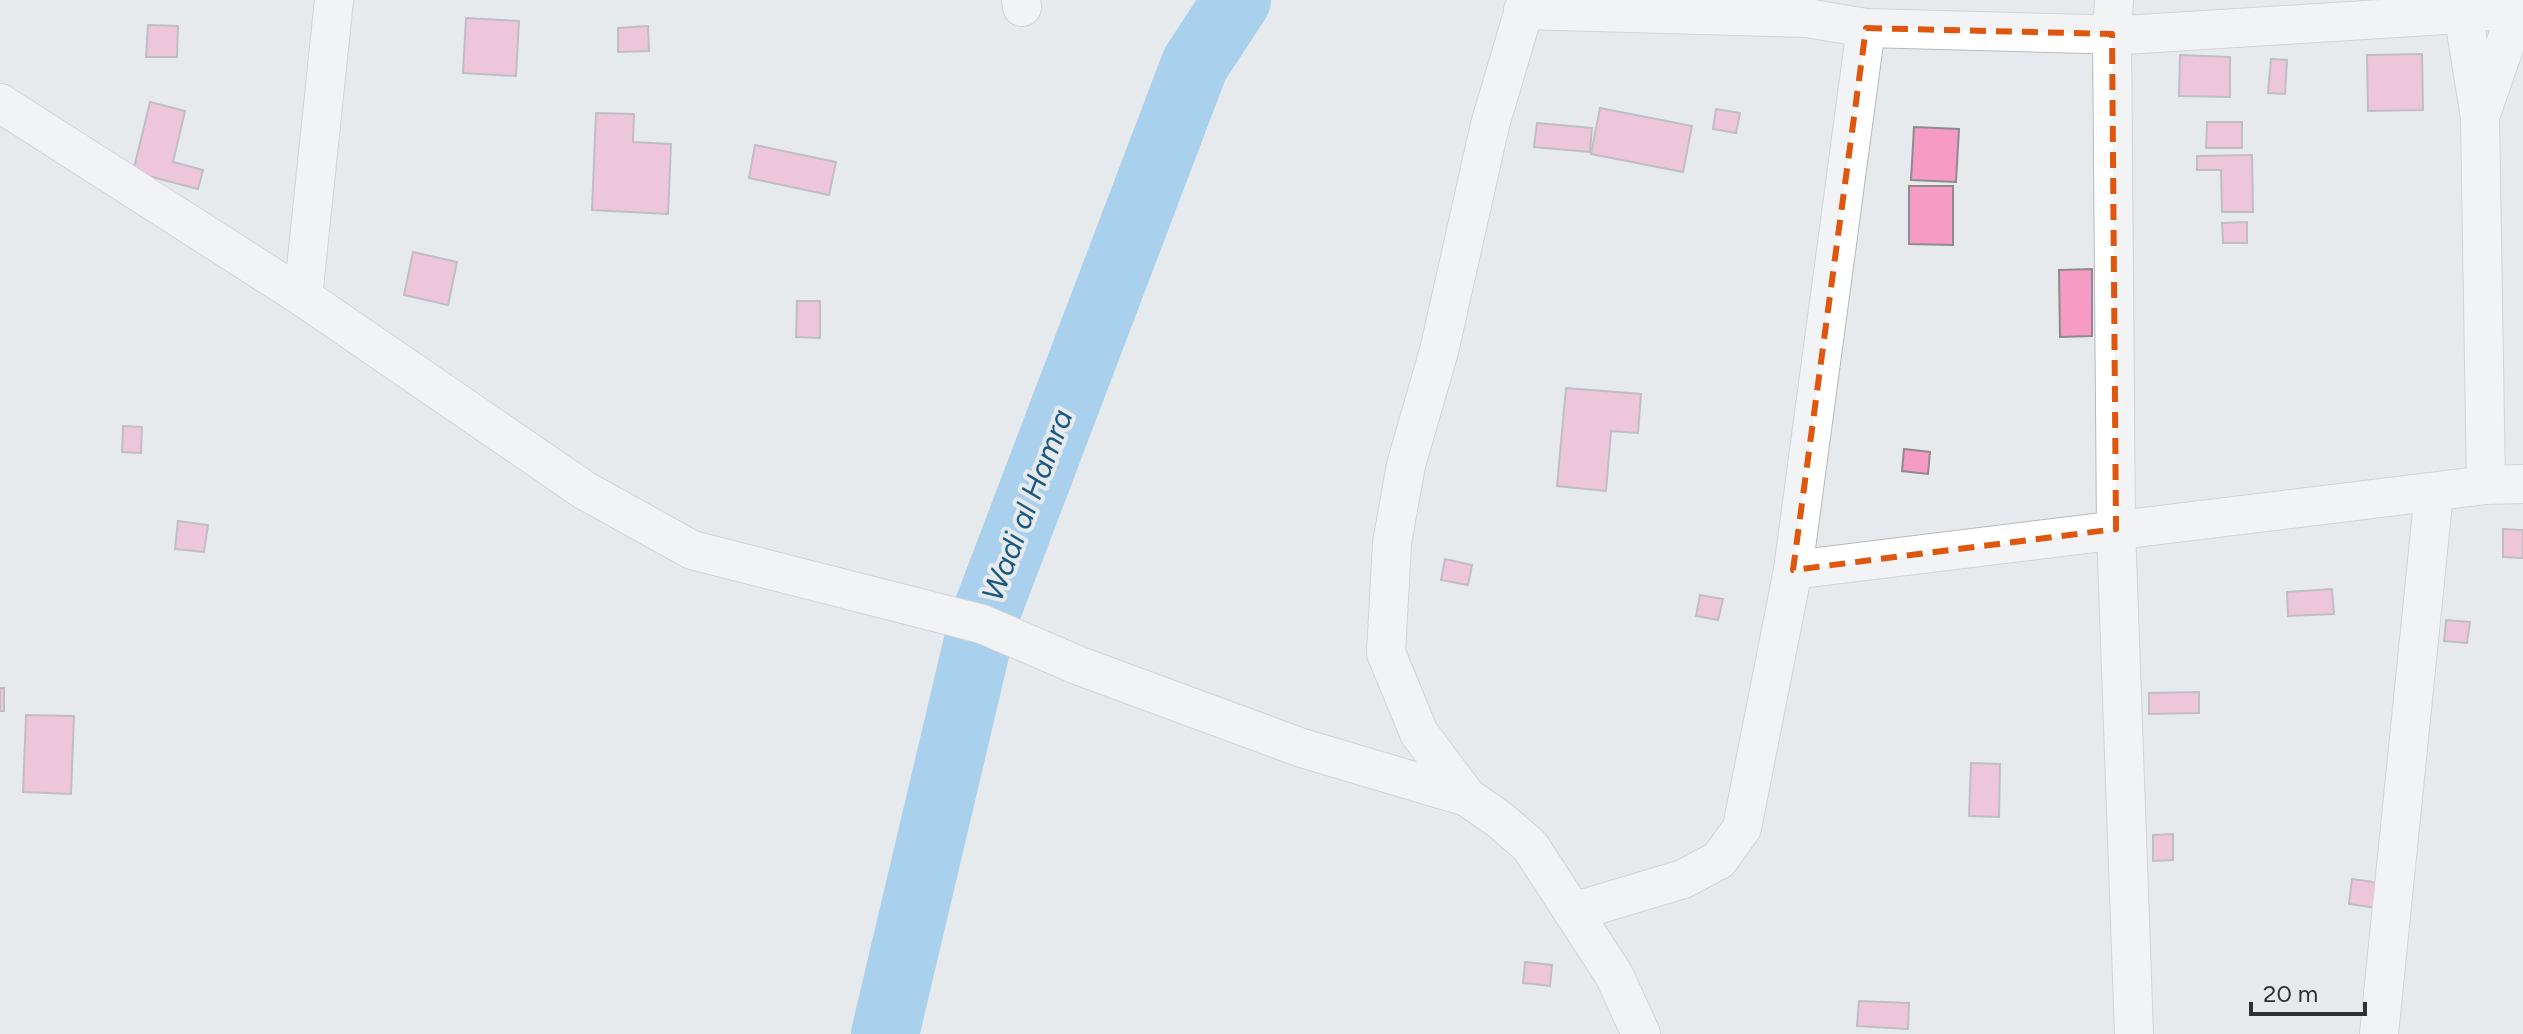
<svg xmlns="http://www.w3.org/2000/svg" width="2523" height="1034" font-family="Figtree,sans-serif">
	<rect width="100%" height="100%" fill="#e7eaed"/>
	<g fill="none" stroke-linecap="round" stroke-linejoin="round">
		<path stroke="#5eb4ed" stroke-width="68" d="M885,1034l97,-410 213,-560 42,-64"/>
	</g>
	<g fill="#f69bc4" stroke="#8f8b8d" stroke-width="2">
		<path d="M466,18l53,3 -3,55 -53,-3z"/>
		<path d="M148,25l30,1 -1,31h-31z"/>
		<path d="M648,26l1,25 -31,1v-24z"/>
		<path d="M2422,54l1,56 -55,1 -1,-56z"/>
		<path d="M2180,55l50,2v40l-51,-1z"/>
		<path d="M2271,59l16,1 -2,34 -17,-1z"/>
		<path d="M150,102l35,9 -12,51 30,8 -5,19 -65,-17z"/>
		<path d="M1600,108l92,18 -9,46 -92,-18z"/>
		<path d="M1716,109l24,4 -4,20 -23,-4z"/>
		<path d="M596,113l38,1 -1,28 38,2 -3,70 -76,-4z"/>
		<path d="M2207,122h35v26h-36z"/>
		<path d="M1537,123l55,5 -2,24 -56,-5z"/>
		<path d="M1914,127l45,2 -3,53 -45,-2z"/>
		<path d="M755,145l81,17 -7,33 -80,-17z"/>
		<path d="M2252,155l1,57h-31l-1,-42h-24v-14z"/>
		<path d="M1909,186h44v59l-44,-1z"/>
		<path d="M2247,222v21h-24l-1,-20z"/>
		<path d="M413,252l44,10 -9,43 -44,-10z"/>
		<path d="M2092,269v67l-32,1 -1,-67z"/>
		<path d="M797,301h23v37l-24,-1z"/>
		<path d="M1566,388l75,6 -3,39 -27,-2 -5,60 -49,-5z"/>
		<path d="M123,426l19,1 -1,26 -19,-1z"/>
		<path d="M1904,449l26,3 -2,22 -26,-3z"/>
		<path d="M178,521l30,4 -4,27 -29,-3z"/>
		<path d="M2503,529l20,1v28l-20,-1z"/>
		<path d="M1445,559l27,6 -4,20 -27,-5z"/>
		<path d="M2332,589l2,25 -46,2 -1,-24z"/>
		<path d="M1700,595l23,4 -5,21 -22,-4z"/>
		<path d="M2446,620l24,2 -3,21 -23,-2z"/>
		<rect x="0" y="688" width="4" height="23"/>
		<path d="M2199,692v21l-50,1v-21z"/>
		<path d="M26,715l48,1 -3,78 -48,-2z"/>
		<path d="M1971,763l29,1 -1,53 -30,-1z"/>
		<path d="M2173,834v26l-20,1v-26z"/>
		<path d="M2352,879l29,4 -4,25 -28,-4z"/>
		<path d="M1525,962l27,3 -2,21 -27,-3z"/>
		<path d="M1859,1001l50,2 -1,26 -51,-3z"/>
	</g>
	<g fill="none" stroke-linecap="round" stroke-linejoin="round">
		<g stroke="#b7b9bc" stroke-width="40">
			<g id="minor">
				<path d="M1021,0l1,7"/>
				<path d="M2114,0l-2,34 4,495 18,505"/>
				<path d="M2461,0l19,117 6,368"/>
				<path d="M1523,10l284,8 59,10 259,7 336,-21 62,-7"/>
				<path d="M0,103l303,194 281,193 108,60 290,74 95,41 225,83 165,49 33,23 30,26 84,129 27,59"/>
				<path d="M2481,114l37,-107"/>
				<path d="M303,297l31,-297"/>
				<path d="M1793,570l73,-542"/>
				<path d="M1467,797l-48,-64 -33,-80 6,-110 14,-78 33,-114 51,-226 37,-125"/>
				<path d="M1573,912l110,-33 36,-19 23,-32 51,-258 693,-85 37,-1"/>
				<path d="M2379,1034l55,-542"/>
			</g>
		</g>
		<use href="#minor" stroke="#fff" stroke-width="38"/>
	</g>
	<path d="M0 0H2523V1034H0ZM1866,28l246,6 4,495 -323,41z" fill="#e7eaed" fill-opacity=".55" fill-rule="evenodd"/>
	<path fill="none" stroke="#df570e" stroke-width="6" stroke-dasharray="16 10" stroke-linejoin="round" d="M1866,28l246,6 4,495 -323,41z"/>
	<g text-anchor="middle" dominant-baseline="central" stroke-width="8" stroke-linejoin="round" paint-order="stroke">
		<g font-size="30" font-style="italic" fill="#19587f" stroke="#e7eaed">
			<text transform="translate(1027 505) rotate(-69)">Wadi al Hamra</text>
		</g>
	</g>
	<path d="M2251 1002v12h114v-12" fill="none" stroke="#2f3031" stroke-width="4"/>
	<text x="2263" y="1002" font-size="24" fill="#2f3031" stroke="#e7eaed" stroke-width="6" paint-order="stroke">20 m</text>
</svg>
